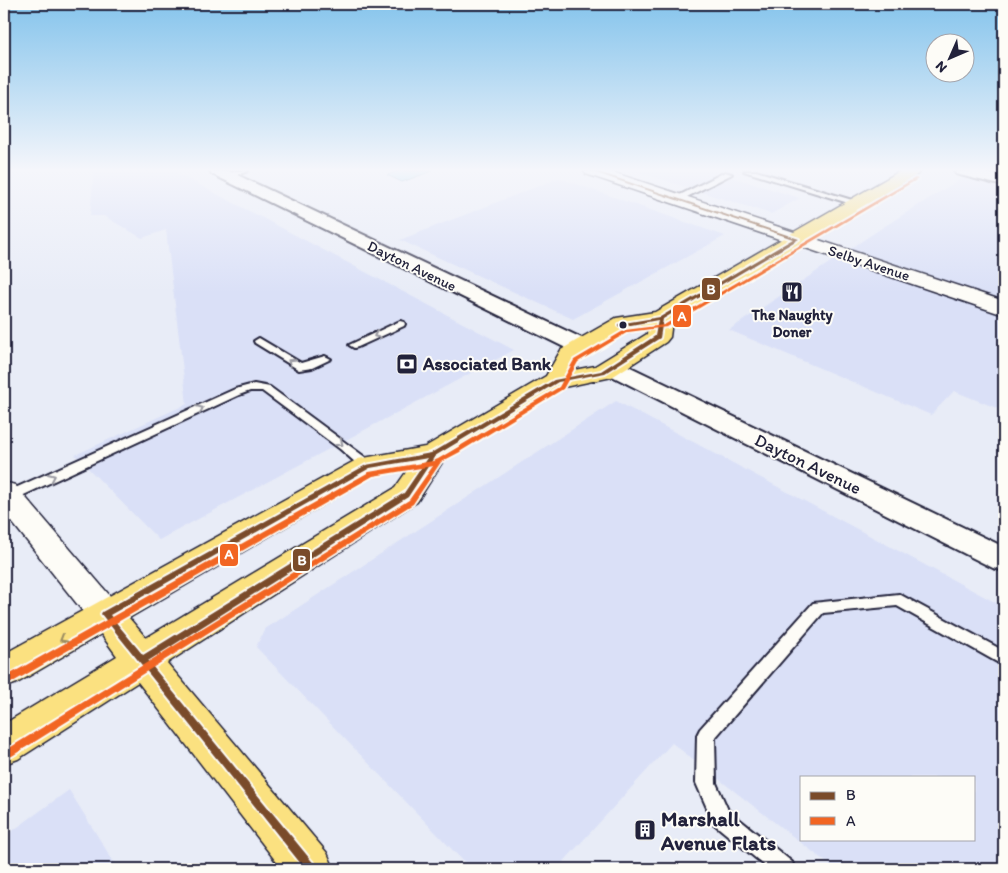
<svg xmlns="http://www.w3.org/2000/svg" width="1008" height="873" font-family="Itim,sans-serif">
	<rect width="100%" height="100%" fill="#e8ecf7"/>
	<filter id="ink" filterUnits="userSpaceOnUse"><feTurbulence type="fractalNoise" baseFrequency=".02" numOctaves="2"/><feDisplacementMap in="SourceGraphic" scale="10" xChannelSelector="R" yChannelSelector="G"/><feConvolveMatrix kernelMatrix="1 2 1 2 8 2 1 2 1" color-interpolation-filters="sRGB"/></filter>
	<g filter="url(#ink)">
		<g fill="#dae0f7" fill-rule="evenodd">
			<path d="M94,171h79l341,179 -355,190 -84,-85 112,-51 -21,-174 -24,8 -38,-22h-14z"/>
			<path d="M635,171h77l88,27 -29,16z"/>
			<path d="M973,171h31v240l-50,-20 -23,24 -202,-85 148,-99z"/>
			<path d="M559,178l166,58 -152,83 -173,-79z"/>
			<path d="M616,401l388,206v262h-169l-163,-126 -115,126h-86l-215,-222 9,-18zM802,777h172v62h-172z"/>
			<path d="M69,790l49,79h-114v-32z"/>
		</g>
		<path fill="#90dbf1" stroke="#6491a8" d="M399,171h33l-30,11 -15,-7z"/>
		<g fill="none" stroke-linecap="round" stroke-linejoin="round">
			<g stroke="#22223b" stroke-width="4">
				<g id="lane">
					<path d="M236,171h12l-21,7 -4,-2z"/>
					<path d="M744,171h12l106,32 -7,2z"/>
					<path d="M725,172l7,2 -53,27 -7,-2z"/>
					<path d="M400,321l4,1 1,2 -1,2 -46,21 -4,1 -5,-3z"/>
					<path d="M259,338l42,25 24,-7 6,3 -19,9 -13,2 -44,-27 -1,-2z"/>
					<path d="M254,384l16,3 103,76 2,3 -2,3h-10l-23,-20 -78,-58h-12l-11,4 -226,105h-9v-7l231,-104z"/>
					<path d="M899,594l105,57v15l-107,-60 -74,7 -108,125 1,45 12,27 64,52 3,7h-26l-55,-45 -18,-41 1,-48 3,-6 113,-126z"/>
				</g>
			</g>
			<g stroke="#22223b" stroke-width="4">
				<g id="street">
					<path d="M210,171h19l361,171 3,5 -3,5 -8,1 -8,-1 -362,-178z"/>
					<path d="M954,171h25l25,6v9l-48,-12z"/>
					<path d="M612,360l8,2 384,185v24l-11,-3 -389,-196 -3,-5 3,-5z"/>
				</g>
			</g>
			<g stroke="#22223b" stroke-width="3">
				<g id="secondary">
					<path d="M584,171h25l395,130v14l-418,-141z"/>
					<path d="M4,482l11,3 102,119 6,10 -6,10 -12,4 -12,-4 -89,-112z"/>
				</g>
			</g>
			<g stroke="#22223b" stroke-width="3">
				<path id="primary" d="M900,171h20l-2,3 -246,147 -2,16 -4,5 -54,35 -48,10 -121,74 -26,41 -250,161 160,190 7,16h-52l-144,-187 -120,77 -14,5v-40l113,-68 -16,-22 -84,49 -13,5v-34l354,-195 67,-12 121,-71 15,-26 13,-8 42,-24 39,-6zM648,326l-1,8 -52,32 -21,4 5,-11 11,-7 40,-23zM409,468l-14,20 -249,150 -17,-20 247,-144z"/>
			</g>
			<use href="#lane" fill="#fdfcf7" fill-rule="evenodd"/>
			<use href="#street" fill="#fdfcf7" fill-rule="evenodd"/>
			<use href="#secondary" fill="#fdfcf7" fill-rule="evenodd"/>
			<use href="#primary" fill="#fbe180" fill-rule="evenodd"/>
			<g stroke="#fdfcf7" stroke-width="4">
				<path id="bus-1" d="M590,171h6l203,68 -136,80 -3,19 -55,35 -47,9 -123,74 -27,41 -260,164 167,204 1,4h-11l-204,-255 1,-2 264,-147 65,-12 123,-73 47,-9 54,-35 3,-16 -38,7 -2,-1v-2l42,-7 133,-78zM428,458l-24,35 -261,162 -33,-40 260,-147z"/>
			</g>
			<g stroke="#fdfcf7" stroke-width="4">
				<path id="bus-2" d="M915,178l3,1 -251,148 -39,5 -50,30 -15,27 -102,62 -1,1 -19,10 -28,42 -401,252 -3,1 -3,-1 -2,-3 2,-3 403,-250 24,-34 -60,10 -362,207 -3,1 -3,-1 -1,-3 1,-3 364,-205 64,-11 5,-2 121,-72 15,-27 51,-30 39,-5z"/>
			</g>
			<use href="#bus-1" fill="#7a4b2a" fill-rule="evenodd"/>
			<use href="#bus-2" fill="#f26522" fill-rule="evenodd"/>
		</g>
		<defs><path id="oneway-chevron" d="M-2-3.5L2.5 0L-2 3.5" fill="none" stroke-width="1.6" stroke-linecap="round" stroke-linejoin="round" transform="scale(1.25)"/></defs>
		<g stroke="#9a9aa2">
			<use href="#oneway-chevron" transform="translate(377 335) rotate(155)"/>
			<use href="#oneway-chevron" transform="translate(291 362) rotate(-147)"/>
			<use href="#oneway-chevron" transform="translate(200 409) rotate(-25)"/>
			<use href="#oneway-chevron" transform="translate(340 443) rotate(37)"/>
			<use href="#oneway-chevron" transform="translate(52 477) rotate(-24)"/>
		</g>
		<use stroke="#998b61" href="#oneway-chevron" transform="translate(63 639) rotate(150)"/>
	</g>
	<linearGradient id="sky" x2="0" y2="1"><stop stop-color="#85c4ec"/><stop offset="0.58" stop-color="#f5f6fb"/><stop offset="1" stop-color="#f5f6fb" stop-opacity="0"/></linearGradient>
	<rect width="1008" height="293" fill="url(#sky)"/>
	<defs>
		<g id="restaurant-square" transform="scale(1.125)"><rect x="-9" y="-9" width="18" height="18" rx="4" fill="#22223b" stroke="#fdfcf7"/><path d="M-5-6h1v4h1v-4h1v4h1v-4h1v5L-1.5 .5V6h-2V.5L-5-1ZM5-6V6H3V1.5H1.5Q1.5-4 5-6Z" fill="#fff"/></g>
		<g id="bank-square" transform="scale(1.125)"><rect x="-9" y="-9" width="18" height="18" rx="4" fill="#22223b" stroke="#fdfcf7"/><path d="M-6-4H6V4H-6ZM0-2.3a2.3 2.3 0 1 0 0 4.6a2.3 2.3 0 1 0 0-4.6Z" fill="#fff"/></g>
		<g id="building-square" transform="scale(1.125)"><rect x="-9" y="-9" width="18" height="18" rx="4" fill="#22223b" stroke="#fdfcf7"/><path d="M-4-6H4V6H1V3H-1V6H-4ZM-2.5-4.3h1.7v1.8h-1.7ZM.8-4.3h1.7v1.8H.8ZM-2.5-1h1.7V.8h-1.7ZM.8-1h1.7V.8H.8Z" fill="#fff"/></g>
	</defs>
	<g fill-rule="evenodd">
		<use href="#restaurant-square" x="792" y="292"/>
		<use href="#bank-square" x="407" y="364"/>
		<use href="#building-square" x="645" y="830"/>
	</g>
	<circle fill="#22223b" stroke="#fdfcf7" stroke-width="2" cx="623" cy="325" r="4.5"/>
	<g text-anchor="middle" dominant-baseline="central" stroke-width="4" stroke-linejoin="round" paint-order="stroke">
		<g font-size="15" fill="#22223b" stroke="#fdfcf7">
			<text transform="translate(869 263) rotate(18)">Selby Avenue</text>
			<text transform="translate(412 266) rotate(26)">Dayton Avenue</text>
		</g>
		<g font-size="15" font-weight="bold" fill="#22223b" stroke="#fdfcf7">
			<text x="792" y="315">The Naughty<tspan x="792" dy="17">Doner</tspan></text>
		</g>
		<g font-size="18" font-weight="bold" fill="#22223b" stroke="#fdfcf7" text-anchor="start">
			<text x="423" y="364">Associated Bank</text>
		</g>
		<g font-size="18" fill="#22223b" stroke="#fdfcf7">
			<text transform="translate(808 464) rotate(26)">Dayton Avenue</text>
		</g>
		<g font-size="21" font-weight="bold" fill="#22223b" stroke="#fdfcf7" text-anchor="start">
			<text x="661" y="818">Marshall<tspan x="661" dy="24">Avenue Flats</tspan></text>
		</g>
	</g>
	<g stroke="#fdfcf7" stroke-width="2">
		<rect x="701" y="277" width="20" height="24" rx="5" fill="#7a4b2a"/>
		<rect x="672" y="304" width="20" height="24" rx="5" fill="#f26522"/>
		<rect x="219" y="543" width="20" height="24" rx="5" fill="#f26522"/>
		<rect x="292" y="548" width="19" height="24" rx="5" fill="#7a4b2a"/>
	</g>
	<g font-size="14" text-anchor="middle" font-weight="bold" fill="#fff">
		<text x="711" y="294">B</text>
		<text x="682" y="321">A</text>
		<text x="229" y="559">A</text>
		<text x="302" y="565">B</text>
	</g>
	<rect width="1008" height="873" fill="none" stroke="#fdfcf7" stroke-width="20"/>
	<rect x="10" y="10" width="988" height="853" fill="none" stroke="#22223b" stroke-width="2" filter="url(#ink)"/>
	<rect x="800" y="776" width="175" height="65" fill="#fdfcf7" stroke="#a5a5ac"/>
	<rect x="810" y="792" width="25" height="8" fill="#7a4b2a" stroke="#a5a5ac"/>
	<text x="846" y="800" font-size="15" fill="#22223b">B</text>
	<rect x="810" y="817" width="25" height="8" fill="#f26522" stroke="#a5a5ac"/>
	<text x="846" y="826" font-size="15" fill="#22223b">A</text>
	<g transform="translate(950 58) rotate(225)"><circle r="24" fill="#fdfcf7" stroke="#a5a5ac"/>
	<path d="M0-4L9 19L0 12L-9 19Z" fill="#22223b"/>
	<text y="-8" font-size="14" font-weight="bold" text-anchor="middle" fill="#22223b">N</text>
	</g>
</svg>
